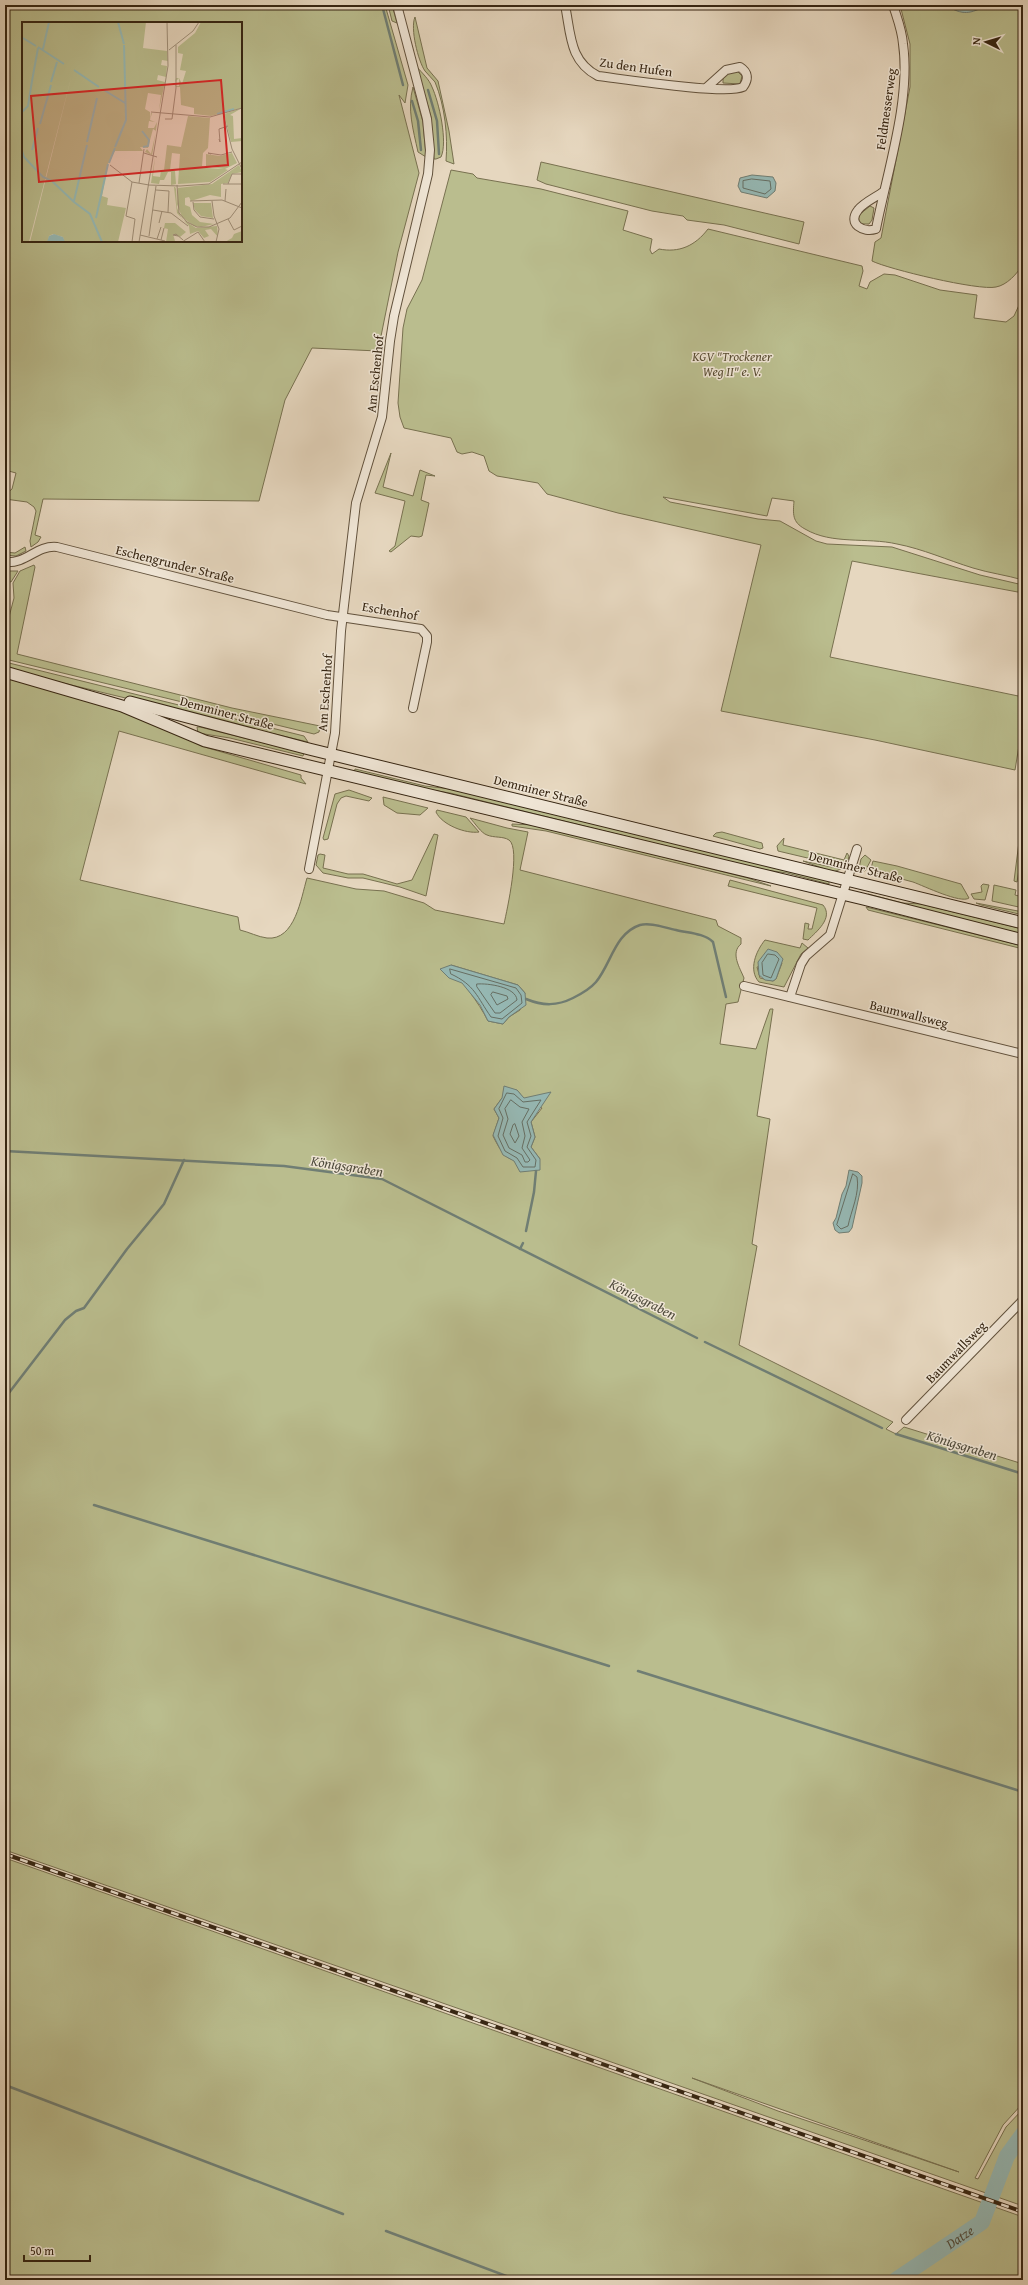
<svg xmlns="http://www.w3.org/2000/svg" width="1028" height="2285" font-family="'Gentium Book Plus',serif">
	<rect width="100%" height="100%" fill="#e6d7bf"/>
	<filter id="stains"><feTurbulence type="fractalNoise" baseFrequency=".005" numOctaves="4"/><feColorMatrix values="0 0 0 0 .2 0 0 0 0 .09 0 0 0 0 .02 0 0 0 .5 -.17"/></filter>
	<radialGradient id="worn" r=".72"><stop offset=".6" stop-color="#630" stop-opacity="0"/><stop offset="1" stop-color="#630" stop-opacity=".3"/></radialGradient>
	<g fill="#babd8e" stroke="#787150" fill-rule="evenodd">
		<path d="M5,5h380l23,80 -3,18 -6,-8 20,78 -21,79 -20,99 -66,-3 -27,52 -26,101 -216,-2 -8,36 6,2 -3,5 -7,5 -1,-6 6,-30 -2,-4 -7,-5 -22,-3v-4l7,-6 4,-16 -11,-3zM23,23h218v218h-218z"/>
		<path d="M388,5h4l5,18 -5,-2z"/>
		<path d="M900,5h123v259c-6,10 -16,21 -27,23 -17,4 -108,-18 -124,-26l3,-19 6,-4 29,-151v-43z"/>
		<path d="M415,17l12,51 11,13 11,50 5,33 -8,-3c2,-25 -1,-55 -11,-79 -3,-4 -7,-7 -10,-11 -7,-10 -15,-43 -10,-54z"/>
		<path d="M417,67c5,6 12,12 15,20 7,15 16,55 9,70l-5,2h-2l-3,-42z"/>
		<path d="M737,71l5,5 -2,8 -17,-1v-5l6,-5z"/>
		<path d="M413,87l10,35 3,35 -8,-5c-5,-23 -11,-43 -5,-65z"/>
		<path d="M541,162l263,60 -5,22 -75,-19 -37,-5 -4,-4 -31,-5 -106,-27 -9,-4z"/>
		<path d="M451,170l22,4 4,4 64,11 87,22 -5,19 29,9 -2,11 2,4 7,-5c20,4 36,-3 49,-20l154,37 1,5 -4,15 8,3 3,-7 14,-8 11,1 45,15 37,5 -3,23 32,4 8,-6 6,-13 3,-2v279c-17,-5 -34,-7 -50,-12 -26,-8 -50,-19 -76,-24 -30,-7 -65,1 -92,-15 -13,-7 -12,-15 -11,-28l-22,-3 -5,18 -104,-19 7,5 88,17 22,2 36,20 11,3 65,3 88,28 43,10v8l-171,-32 -22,96 193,40v24l-8,49 -140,-30 -154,-29 40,-166 -143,-32 -71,-19 -9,-11 -41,-7 -8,-5 -5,-15 -12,-4 -10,2 -5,-2 -6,-14 -47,-10 -4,-11 -2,-14 5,-75 4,-19 15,-29z"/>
		<path d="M870,206l4,2 -2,12 -3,4h-8l-3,-3 1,-6z"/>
		<path d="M391,453l-8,34 30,9 7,-26 15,6 -9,-1 -5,25 8,3 -7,33 -3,1 -8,-1 -20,16 -2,-1 6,-5 10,-45 -30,-8z"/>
		<path d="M25,547l1,4 -10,5 -11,-1v-3l10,1z"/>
		<path d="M34,565l1,2 -18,87 215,54 88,18 -1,6 -5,2 -309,-75v-27l9,-34 -1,-15 7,-12z"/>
		<path d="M5,571h13l-7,11 -6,-1z"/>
		<path d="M5,662l299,74 4,6 -303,-73z"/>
		<path d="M5,678l48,12 97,29 51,27 100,29v3l5,6 -187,-53 -39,149 158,37 2,13c9,2 18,7 27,8 28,3 34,-40 40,-60l49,11 28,2 40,12 11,7 69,14c3,-14 17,-76 5,-84 -6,-4 -15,-2 -22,-5 -6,-2 -12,-12 -17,-17l37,10 21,4 -8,38 196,50 2,6 23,12v6c-11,9 -1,24 3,34l-6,24 -12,2 -6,40 36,5 14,-40h3l-16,107 13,3 -18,125 5,2 -18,99 154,77 -7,7 10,5 8,-7 119,37v639l-20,22 -28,53 3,1 28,-52 17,-18v97l-1018,-356zM451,965l67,20 7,8 -5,17 -11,7 -6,7 -15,-3c-10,-20 -25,-37 -37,-56zM517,1090l7,9 18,9 -11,14 4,15 -4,10 9,12c-30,2 -33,5 -47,-23l6,-18 -5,-9 8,-11zM692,2078l267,94 -181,-61z"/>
		<path d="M197,727h3l104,26 -1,3 -73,-18 -32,-5z"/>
		<path d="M355,769l70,17 26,3 378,92v3l-42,-11 -28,-4 -309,-76 -37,-6 -59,-14z"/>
		<path d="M349,790l23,8 -3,3 -23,-5 -5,2 -4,6 -9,35 -4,1 -1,-2 12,-44z"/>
		<path d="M383,797l45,11 -8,7 -23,-2 -13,-8z"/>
		<path d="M437,810l29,7 13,15c-13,2 -37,-7 -43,-20z"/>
		<path d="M512,824l23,1 213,53 23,8 -225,-55 -34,-5z"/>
		<path d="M1021,826l2,18 -6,38 -3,-1z"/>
		<path d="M722,832l40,11 1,5 -3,1 -47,-13 3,-3z"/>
		<path d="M434,834l4,1 -12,61 -26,-9 -37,-9h-15l-25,-5 -7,-8 2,-10 2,-1 5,1 -2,13 25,6h15l34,10 15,-4z"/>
		<path d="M784,838l-1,7 61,15 3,-7 2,3 -2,9h-10l-59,-14 -1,-5z"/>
		<path d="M865,855l6,5 -6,11 -6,-3 2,-9z"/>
		<path d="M803,861l38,8 -8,3z"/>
		<path d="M873,861l24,5 64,18 8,14c-8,6 -45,-12 -56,-16 -14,-4 -29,-7 -43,-10z"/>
		<path d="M730,880l93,25c11,13 -7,27 -15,35l-5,-1 2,-16 4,1 -1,5h4l5,-21 -89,-22z"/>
		<path d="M983,884l6,1 -4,15 -11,-1 -3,-5 11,-2 -1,-6z"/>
		<path d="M994,885l22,5 -1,5 8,2v11l-31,-7z"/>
		<path d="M868,894l35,9 18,1 102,25v6l-156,-38z"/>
		<path d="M976,903l47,9v3l-42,-10z"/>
		<path d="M866,907l157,39v3l-155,-39z"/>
		<path d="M765,940l35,8 2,-5 6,5 -7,6 -17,33 -25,-5c-11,-12 -3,-31 6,-42zM782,963l-6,16 -3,2 -13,-3 -3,-11z"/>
		<path d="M5,1858l1018,359v63h-1018z"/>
	</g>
	<g fill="#96b9b5" stroke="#707e74">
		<path d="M945,5h43c-19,9 -24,11 -43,0z"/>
		<path d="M752,175l21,2 3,6 -1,8 -8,7 -26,-6 -3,-6 2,-8z"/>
		<path d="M768,949l9,3 6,7 -7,20 -3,2 -8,-1 -6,-5 -1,-13z"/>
		<path d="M451,965l67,20 7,8 1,12 -17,12 -6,7 -15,-3 -8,-16 -18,-22 -13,-5 -9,-9z"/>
		<path d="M504,1086l13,4 7,8 27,-6 -20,30 4,15 -4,10 9,12v11l-20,2 -6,-11 -11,-6 -10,-20 6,-17 -5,-9 8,-11z"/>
		<path d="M849,1170l9,2 4,4v7l-10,45 -3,4 -10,1 -4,-3 -2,-7 3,-5 6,-24 4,-8z"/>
	</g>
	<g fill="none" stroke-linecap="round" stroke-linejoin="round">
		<g stroke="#666f64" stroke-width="1">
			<path d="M752,179l18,2 1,8 -6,5 -22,-6v-7z"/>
			<path d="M768,954l7,1 4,4 -8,19 -8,-3 -1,-12z"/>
			<path d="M450,969l66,19 5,7 1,8 -20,16 -11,-2c-14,-20 -16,-32 -40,-43z"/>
			<path d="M477,984c11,-1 39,3 40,16l-17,13h-5l-18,-26z"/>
			<path d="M493,992l14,4 1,3 -11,6 -6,-10z"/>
			<path d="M507,1093l7,1 9,8 18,-2 -14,22 4,14 -4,11 9,13 -1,7h-12l-6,-9 -12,-7 -7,-15 5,-18 -4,-9z"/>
			<path d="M511,1100l9,7 9,2 -7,13 3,14 -3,12 8,12 -2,2h-3l-3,-7 -13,-7 -6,-13 5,-16 -3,-10z"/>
			<path d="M515,1124l4,12 -4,7 -5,-9 3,-9z"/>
			<path d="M853,1174l4,3c3,16 -6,34 -9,49l-7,3 -4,-4z"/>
		</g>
		<g stroke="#707e74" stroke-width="2.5">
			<path d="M382,5l21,80"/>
			<path d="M428,90l9,31 2,33"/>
			<path d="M412,101l6,20 3,29"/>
			<path d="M526,999c17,7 31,7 47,-1 8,-4 17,-9 23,-16 15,-18 19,-49 44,-57 11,-3 25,3 36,5 12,3 28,3 37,12l13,55"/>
			<path d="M5,1151l279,15 98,13 315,159"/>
			<path d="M526,1231l8,-39 2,-21"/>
			<path d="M520,1249l3,-6"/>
			<path d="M705,1342l177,86"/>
			<path d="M5,1398l60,-78 11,-9 8,-3 43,-59 37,-45 20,-44"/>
			<path d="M896,1434l127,40"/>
			<path d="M94,1505l515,161"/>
			<path d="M638,1671l385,121"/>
			<path d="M5,2085l338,129"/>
			<path d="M386,2231l131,49"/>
		</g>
		<path stroke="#96b9b5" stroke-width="16" id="s1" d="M896,2280l86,-58 25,-66 16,-22"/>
		<g stroke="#62523d" stroke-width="10">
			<g id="minor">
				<path d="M565,5c6,29 4,56 33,71 25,3 128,19 145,11 6,-8 5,-15 -3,-20l-14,3 -20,18"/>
				<path d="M883,192c-7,5 -20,11 -25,18 -11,14 5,23 18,19 11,-57 35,-129 27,-185 -1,-14 -6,-26 -10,-39"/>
				<path d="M5,562c22,2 31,-17 52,-15l270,68 94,14 6,7v6l-14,66"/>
				<path d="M309,869l26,-136 6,-102 15,-128 26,-86 8,-76 4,-25 34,-142 2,-24 -3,-31 -30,-114"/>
				<path d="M744,986l279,68"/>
				<path d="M790,997l11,-33 5,-8 24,-21 27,-86"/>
				<path d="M906,1420l117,-120"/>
			</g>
		</g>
		<g stroke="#362512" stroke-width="13">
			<g id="secondary">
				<path d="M5,672l117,34 83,35 658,158 160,41"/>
				<path d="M130,702l179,47 714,174"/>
			</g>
		</g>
		<use href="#minor" stroke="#efe5d5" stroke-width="8"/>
		<use href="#secondary" stroke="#efe5d5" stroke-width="11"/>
		<g stroke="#362512" stroke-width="4">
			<path id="rail" d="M5,1854l1018,358"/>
		</g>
		<use href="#rail" stroke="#efe5d5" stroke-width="2.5" stroke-dasharray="8" stroke-linecap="butt"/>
	</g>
	<g text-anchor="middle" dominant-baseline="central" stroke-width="3" stroke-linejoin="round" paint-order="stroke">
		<g font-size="13" fill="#362512" stroke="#efe5d5">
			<text transform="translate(636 67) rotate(8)">Zu den Hufen</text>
			<text transform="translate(886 109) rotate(-82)">Feldmesserweg</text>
			<text transform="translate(375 374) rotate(-84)">Am Eschenhof</text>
			<text transform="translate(175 564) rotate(14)">Eschengrunder Straße</text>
			<text transform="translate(390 611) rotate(10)">Eschenhof</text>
			<text transform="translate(325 693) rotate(-86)">Am Eschenhof</text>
			<text transform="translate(227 713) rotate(15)">Demminer Straße</text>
			<text transform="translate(541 791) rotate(14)">Demminer Straße</text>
			<text transform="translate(856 867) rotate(14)">Demminer Straße</text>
			<text transform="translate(909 1014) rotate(14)">Baumwallsweg</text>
			<text transform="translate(956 1352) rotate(-46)">Baumwallsweg</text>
		</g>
		<g font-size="13" font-style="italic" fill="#574b31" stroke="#efe5d5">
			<text x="732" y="356">KGV "Trockener<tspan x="732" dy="15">Weg II" e. V.</tspan></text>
		</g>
		<g font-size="14" font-style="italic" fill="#4e4a3b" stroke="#efe5d5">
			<text transform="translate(347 1166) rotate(9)">Königsgraben</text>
			<text transform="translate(643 1299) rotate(27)">Königsgraben</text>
			<text transform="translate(962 1445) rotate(17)">Königsgraben</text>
			<text stroke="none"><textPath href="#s1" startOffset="77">Datze</textPath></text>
		</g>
	</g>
	<g transform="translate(22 22)">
		<rect width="220" height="220" fill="#e6d7bf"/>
		<path d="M0,0h63l-12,47 12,-47h61l-3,26 24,3 1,10 -6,-1 -1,5 6,1 -1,11 -8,-2 -1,5 8,2 -6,28 2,-15 -13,-2 -3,16 5,3v8l1,-7h1l-2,7 5,2 -6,-1 -1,7h6l3,-6 -1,8 -3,20 -1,5 -7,-3 2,-3 4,5 5,-23 -3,-2 -5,19 -8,-1 3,4h-28l-7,13 -6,32 6,2 -1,7 19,3 -8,34h-54l-1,-5 -10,-3 -4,2 -1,6h-18l42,-168 -43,168h-7zM179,0h41v86l-31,8 -17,-2v-6l-13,-3 -1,-18h-4l-1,-2v-2l1,3h3v-8l-4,4 1,-4h3l3,6 4,-13 -6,-1 3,-16 -5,-1v-6l17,-14zM220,86l-12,7 3,1 1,23 8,-1v3l-11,1 -7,-28zM166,94l22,2 -2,30 -5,5 -1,13 5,2 17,1 -18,-3v-12l14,2 12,-3 5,10 -12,6 3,1 -18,12 -32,2 2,-30 -8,-1 -2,17h-6l3,-25 14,2zM133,135l-2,19 7,1 1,-6h14l1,13 -5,1v-13h-3l-4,8h-4l-1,4 -8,-1zM217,143l3,7 -10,2 -4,9 -7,1v13l-11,-2 -19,6 -2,-4 -4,1v7l5,2 2,8 8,7 14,2 -13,3 -7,-1 -12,-9 -5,-13 1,-16 34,-4zM152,165h1l1,2 1,19 5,11 14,9 21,-2 1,11 -7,-8 -6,1 4,6 -5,2 -6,-7 -8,3 -1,-8 -12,-13zM171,181h18l2,15 -12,-2 -6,-6zM143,201h10l11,9 -6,5 -7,-3 2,7 6,1h-15l2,-13 -4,-1zM220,209v11h-17l7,-4 2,-4z" fill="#babd8e"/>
		<path d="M32,212l9,3 2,5h-18l2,-6z" fill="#96b9b5"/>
		<path fill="none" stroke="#96b9b5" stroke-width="2" d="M96,0l6,22M1,16l13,8M16,25l26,17M21,27l6,-27M52,48l25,17M10,59l6,-33M29,60l6,-20M82,68l21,13M0,90l6,-6 4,-25M195,92l17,-5M18,102l11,-39M120,109l7,9 -1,6 -5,1M65,120l10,-44M93,125l11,-27 -2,-75M10,128l6,-22M0,129l2,6 19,20 9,4 22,21 16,12 12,28M87,141l6,-15M52,179l13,-56M74,196l12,-54"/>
		<path fill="none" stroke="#a0907a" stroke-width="1" d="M147,28l24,-19 6,-9M129,90l59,5 32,-9M201,91l9,36 10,20M143,97h7l4,-31v-43M197,117l1,3 -1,-13 9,-3M122,131l13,4M189,132l-3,-1 13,2 11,-3M88,143l22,17 17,3M110,160l-6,34 9,3M117,161l5,-34M201,162h19M206,162l4,-10h10M126,163l32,1 29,-2 33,-22M155,163l2,28 8,9 10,5h12l21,-9 12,-16M134,168l13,1 -1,21M168,179l32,-1 20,8M190,179l2,15 5,13 -3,13M203,179l1,-12M171,180l1,8 6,7 14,2M131,188l18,3 17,13M206,197l6,11 8,-4M137,201l3,-12M118,213l25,6M127,214l7,-50M156,214l-5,-1 3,-1 7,6M135,217l4,-12M139,218l3,-12M110,220l3,-23M117,220l29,-176 -1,-44M160,220l16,-10 7,10"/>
		<path fill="#d62828" fill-opacity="0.15" stroke="#d62828" stroke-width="2" d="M199,58l7,85 -189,17 -8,-86z"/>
		<rect width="220" height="220" fill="none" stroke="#362512" stroke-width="2"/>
	</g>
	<rect width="1028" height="2285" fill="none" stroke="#e6d7bf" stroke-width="20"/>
	<rect x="6" y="6" width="1016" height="2273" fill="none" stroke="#362512" stroke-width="2"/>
	<rect x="10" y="10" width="1008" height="2265" fill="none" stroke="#362512"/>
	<g transform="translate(986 42) rotate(275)" stroke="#efe5d5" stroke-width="3" paint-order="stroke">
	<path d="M0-3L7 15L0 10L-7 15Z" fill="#362512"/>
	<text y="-6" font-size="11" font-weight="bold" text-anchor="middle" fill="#362512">N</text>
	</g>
	<path d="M24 2255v6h66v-6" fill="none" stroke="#362512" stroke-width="2"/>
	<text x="30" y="2255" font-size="12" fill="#362512" stroke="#efe5d5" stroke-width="3" paint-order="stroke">50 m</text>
	<rect width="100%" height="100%" filter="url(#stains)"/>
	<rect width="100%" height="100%" fill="url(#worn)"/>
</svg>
